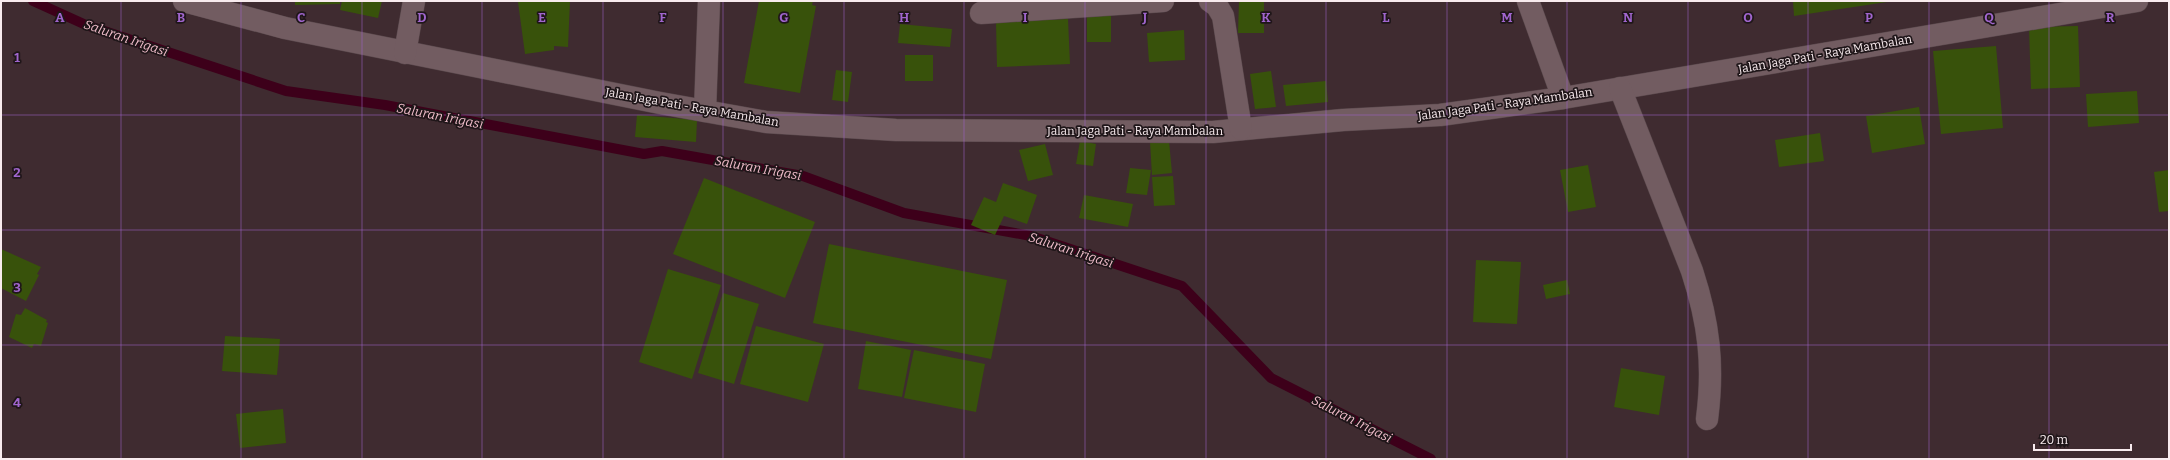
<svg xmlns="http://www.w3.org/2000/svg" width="2170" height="460" font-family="Bitter,serif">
	<rect width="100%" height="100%" fill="#3f2b30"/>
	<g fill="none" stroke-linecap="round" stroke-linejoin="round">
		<path stroke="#3d001a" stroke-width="10" d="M33,1l53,24 200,66 99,14 259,49 18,-3 141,25 101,37 127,23 151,50 89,92 160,81"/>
	</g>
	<g fill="#38520b">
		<path d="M295,1h45v3l-45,1z"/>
		<path d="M342,1h40l-4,17 -38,-8z"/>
		<path d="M525,1h45l-2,46 -14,-1v4l-29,4 -7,-52z"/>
		<path d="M759,1h54l-1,4 4,1 -16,87 -56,-10z"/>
		<path d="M1239,1h25v32h-26z"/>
		<path d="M1793,1h94v1l-93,14z"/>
		<rect x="1087" y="11" width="24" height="31"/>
		<path d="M1068,19l2,45 -73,3 -1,-45z"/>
		<path d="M900,24l52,5 -2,18 -52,-4z"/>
		<path d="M2078,26l2,61 -49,2 -2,-62z"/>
		<path d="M1184,30l1,30 -36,2 -2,-29z"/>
		<path d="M1996,46l7,82 -62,6 -8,-83z"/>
		<rect x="905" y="55" width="28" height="26"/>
		<path d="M836,70l16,2 -4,30 -16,-2z"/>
		<path d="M1271,71l5,36 -21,2 -5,-35z"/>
		<path d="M1326,81l2,21 -42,4 -3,-21z"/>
		<path d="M2137,91l2,32 -51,4 -2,-33z"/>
		<path d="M1919,107l6,37 -53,9 -6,-37z"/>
		<path d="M637,115l60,5 -1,22 -61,-5z"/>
		<path d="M1820,133l4,28 -45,6 -4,-27z"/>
		<path d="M1080,141l16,3 -3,22 -17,-2z"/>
		<path d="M1169,141l3,32 -20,2 -2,-33z"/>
		<path d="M1045,144l8,31 -25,6 -9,-31z"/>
		<path d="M1588,165l8,42 -28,5 -8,-42z"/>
		<path d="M1130,168l21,2 -4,25 -21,-2z"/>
		<path d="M2169,170v41l-10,1 -5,-40z"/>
		<path d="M1173,176l2,29 -21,1 -2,-29z"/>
		<path d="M704,178l111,44 -30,76 -112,-44z"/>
		<path d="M1003,183l34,12 -10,29 -23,-8 -9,19 -24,-10 13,-28 12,5z"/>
		<path d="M1084,195l49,9 -5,23 -49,-9z"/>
		<path d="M829,244l178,36 -16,79 -178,-36z"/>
		<path d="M1,249l40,18 -4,7 2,1 -13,26 -25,-13z"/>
		<path d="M1476,260l45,2 -4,62 -44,-2z"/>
		<path d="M668,269l53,16 -29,94 -53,-17z"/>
		<path d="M1567,280l3,14 -24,5 -3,-14z"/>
		<path d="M723,293l36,11 -25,80 -36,-11z"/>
		<path d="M25,308l22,12 -1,2 2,1 -7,23 -7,-2 -2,4 -23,-11 7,-23 5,1z"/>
		<path d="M756,326l68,18 -16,58 -68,-18z"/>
		<path d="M225,336l55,3 -3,36 -55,-4z"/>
		<path d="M866,341l45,9 -9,47 -44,-8z"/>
		<path d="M914,350l71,14 -9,48 -72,-14z"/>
		<path d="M1621,368l44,8 -6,39 -45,-8z"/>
		<path d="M283,409l3,34 -46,5 -4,-34z"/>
	</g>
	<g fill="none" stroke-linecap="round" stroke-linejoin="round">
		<g stroke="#58474b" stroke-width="23">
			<g id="minor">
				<path d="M184,1l101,27 375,75 106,19 130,8 317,2 130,-12 97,-5 123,-17 574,-97"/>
				<path d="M1210,1l7,5 6,10 18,113"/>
				<path d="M1528,1l35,97"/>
				<path d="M981,13l182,-12"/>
				<path d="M405,53l9,-52"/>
				<path d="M1620,88l72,183c17,52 22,94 15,148"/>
				<path d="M705,111l4,-110"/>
			</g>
		</g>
		<use href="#minor" stroke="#725c61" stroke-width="22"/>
	</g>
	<path fill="none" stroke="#a065cd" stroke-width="1" stroke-opacity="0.55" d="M121,1v458M241,1v458M362,1v458M482,1v458M603,1v458M723,1v458M844,1v458M964,1v458M1085,1v458M1206,1v458M1326,1v458M1447,1v458M1567,1v458M1688,1v458M1808,1v458M1929,1v458M2049,1v458M1,115h2168M1,230h2168M1,345h2168"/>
	<g text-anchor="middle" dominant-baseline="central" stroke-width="3.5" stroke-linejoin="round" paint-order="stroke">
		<g font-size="12" fill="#f8ebee" stroke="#1f1619">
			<text transform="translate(1825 54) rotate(-10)">Jalan Jaga Pati - Raya Mambalan</text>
			<text transform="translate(1505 104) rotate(-8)">Jalan Jaga Pati - Raya Mambalan</text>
			<text transform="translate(692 107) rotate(10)">Jalan Jaga Pati - Raya Mambalan</text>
			<text x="1135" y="131">Jalan Jaga Pati - Raya Mambalan</text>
		</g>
		<g font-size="13" font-style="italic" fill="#f0bdca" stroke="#1f1619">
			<text transform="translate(126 38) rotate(19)">Saluran Irigasi</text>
			<text transform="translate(440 116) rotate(11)">Saluran Irigasi</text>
			<text transform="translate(758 168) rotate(10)">Saluran Irigasi</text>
			<text transform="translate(1071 250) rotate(18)">Saluran Irigasi</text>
			<text transform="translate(1352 419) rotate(27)">Saluran Irigasi</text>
		</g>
	</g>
	<g font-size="13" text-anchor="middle" font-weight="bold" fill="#a065cd" stroke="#1f1619" stroke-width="3.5" stroke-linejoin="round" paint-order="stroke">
		<text x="60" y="22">A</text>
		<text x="181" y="22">B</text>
		<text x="301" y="22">C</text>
		<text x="422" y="22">D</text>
		<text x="542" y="22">E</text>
		<text x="663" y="22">F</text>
		<text x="784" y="22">G</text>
		<text x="904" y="22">H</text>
		<text x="1025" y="22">I</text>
		<text x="1145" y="22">J</text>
		<text x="1266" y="22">K</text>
		<text x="1386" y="22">L</text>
		<text x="1507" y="22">M</text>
		<text x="1628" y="22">N</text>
		<text x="1748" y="22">O</text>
		<text x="1869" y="22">P</text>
		<text x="1989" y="22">Q</text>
		<text x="2110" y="22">R</text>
		<text x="17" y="62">1</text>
		<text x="17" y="177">2</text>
		<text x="17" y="292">3</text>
		<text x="17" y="407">4</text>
	</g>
	<rect width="2170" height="460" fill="none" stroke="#f8ebee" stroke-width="4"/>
	<path d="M2034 444v6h97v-6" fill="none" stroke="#f8ebee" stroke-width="2"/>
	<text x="2040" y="444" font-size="12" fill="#f8ebee" stroke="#1f1619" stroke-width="3" paint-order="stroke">20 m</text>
</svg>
